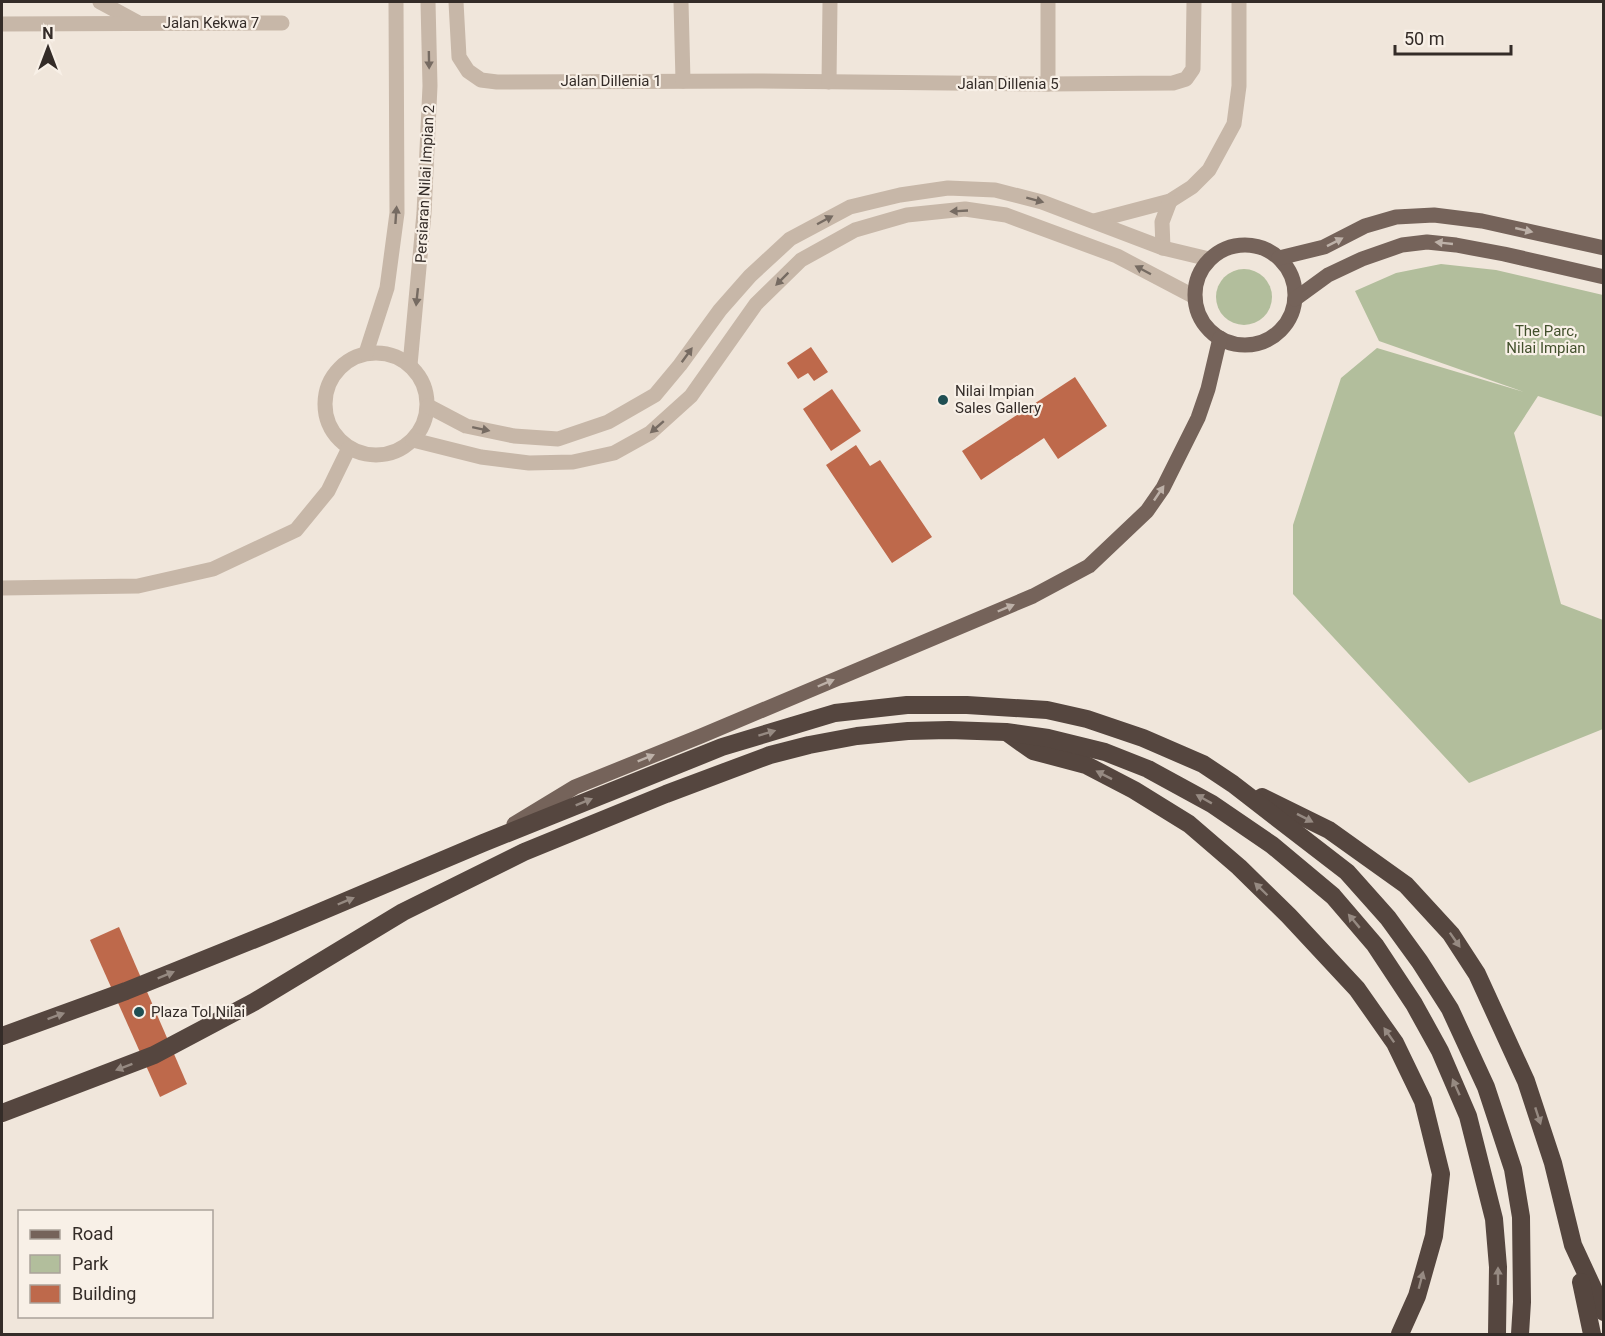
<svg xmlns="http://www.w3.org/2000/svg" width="1605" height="1336" font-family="Roboto,sans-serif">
	<rect width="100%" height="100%" fill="#f0e6db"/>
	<g fill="#b2be9c">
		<path d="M1441,264l55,6 107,25v122l-65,-21 -24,37 47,171 42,16v109l-134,54 -176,-189v-69l48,-147 36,-30 147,44 -145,-51 -24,-50 41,-18z"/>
		<circle cx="1244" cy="297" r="28"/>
	</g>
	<g fill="#be694b">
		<path d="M811,347l17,25 -14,9 -6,-8 -10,6 -11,-16z"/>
		<path d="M1075,377l32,49 -49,33 -14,-21 -63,42 -19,-29z"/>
		<path d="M832,389l29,42 -30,20 -28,-42z"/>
		<path d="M856,445l14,21 10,-6 52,77 -40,26 -66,-98z"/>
		<path d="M119,927l68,157 -27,13 -70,-157z"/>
	</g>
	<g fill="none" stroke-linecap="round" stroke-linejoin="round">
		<g stroke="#c7b7a8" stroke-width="15">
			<path d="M100,2l37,20"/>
			<path d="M456,2l3,55 9,14 13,9 16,2 258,-1 293,3 125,-1 13,-4 7,-10 1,-67"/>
			<path d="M681,2l2,79"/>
			<path d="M1048,2v82"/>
			<path d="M2,24l280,-1"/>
			<path d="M829,82l1,-80"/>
			<path d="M1094,221l76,-20 22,-14 17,-17 25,-46 5,-38v-84"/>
			<path d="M1163,248l-1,-26 8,-21"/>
			<circle cx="376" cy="404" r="51"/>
			<path d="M366,353l21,-65 10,-75 -1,-211"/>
			<path d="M410,365l14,-152 6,-127 -2,-84"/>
			<path d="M428,406l38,20 48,10 44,3 50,-17 47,-27 25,-30 40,-55 30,-34 40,-37 60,-32 50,-12 48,-7 47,2 47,12 121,46 46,11"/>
			<path d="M413,440l68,17 48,6 44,-1 41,-9 36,-20 41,-37 65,-92 45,-44 54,-30 52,-15 58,-6 41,6 111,41 78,41"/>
			<path d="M2,588l136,-2 75,-17 83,-39 32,-39 21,-43"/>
		</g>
		<g stroke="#75635a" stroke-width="15">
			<circle cx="1245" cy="295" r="50"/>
			<path d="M1279,258l45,-11 41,-21 31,-9 38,-2 48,6 122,27"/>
			<path d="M1295,299l33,-24 34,-16 40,-14 25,-3 29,3 48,9 100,23"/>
			<path d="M514,824l61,-37 126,-51 332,-140 56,-30 58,-55 16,-23 35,-70 10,-29 12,-51"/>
		</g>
		<g stroke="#55463f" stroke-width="18">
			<path d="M1009,734l24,17 53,14 48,25 55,34 50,43 50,49 68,73 38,54 28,58 18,73 -7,62 -17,60 -17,38"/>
			<path d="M1262,797l67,33 77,55 45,49 26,40 49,107 27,82 20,82 31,67"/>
			<path d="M2,1036l124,-45 149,-60 208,-88 239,-96 113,-34 72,-8h60l80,5 40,9 56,19 60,26 30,20 114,88 41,46 32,44 30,47 36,78 27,82 8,48 1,85 -2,32"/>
			<path d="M2,1113l152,-58 100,-53 149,-90 121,-60 142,-58 104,-39 39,-10 48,-9 51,-5 41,-1 57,2 42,6 57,14 43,17 64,35 60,41 61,51 42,49 39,59 26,47 28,65 26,103 4,48 -1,67"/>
			<path d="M1581,1282l11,52"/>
		</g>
	</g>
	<defs><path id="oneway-solid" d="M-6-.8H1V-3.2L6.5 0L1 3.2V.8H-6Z" transform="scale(1.5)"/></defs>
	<g fill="#766b62">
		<use href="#oneway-solid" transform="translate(429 60) rotate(89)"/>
		<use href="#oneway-solid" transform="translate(1035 200) rotate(15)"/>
		<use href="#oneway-solid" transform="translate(959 211) rotate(177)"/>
		<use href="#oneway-solid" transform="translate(396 215) rotate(-86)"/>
		<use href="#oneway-solid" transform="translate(825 220) rotate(-28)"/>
		<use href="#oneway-solid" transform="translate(1143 270) rotate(-152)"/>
		<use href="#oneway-solid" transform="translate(782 279) rotate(135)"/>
		<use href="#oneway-solid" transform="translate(417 297) rotate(96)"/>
		<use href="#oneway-solid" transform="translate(687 355) rotate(-54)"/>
		<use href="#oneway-solid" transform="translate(657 427) rotate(139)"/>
		<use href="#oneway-solid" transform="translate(481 429) rotate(12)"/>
	</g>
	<g fill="#bdb1a8">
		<use href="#oneway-solid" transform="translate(1524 230) rotate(13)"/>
		<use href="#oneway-solid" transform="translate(1335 242) rotate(-27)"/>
		<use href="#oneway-solid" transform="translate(1444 243) rotate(-174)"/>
		<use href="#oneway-solid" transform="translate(1159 493) rotate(-56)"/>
		<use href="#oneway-solid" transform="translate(1006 608) rotate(-23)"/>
		<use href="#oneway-solid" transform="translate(826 683) rotate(-23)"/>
		<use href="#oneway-solid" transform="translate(646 758) rotate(-22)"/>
	</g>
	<g fill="#968a82">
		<use href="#oneway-solid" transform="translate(767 733) rotate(-17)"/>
		<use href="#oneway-solid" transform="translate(1104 775) rotate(-153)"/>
		<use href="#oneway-solid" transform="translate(1204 799) rotate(-151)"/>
		<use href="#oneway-solid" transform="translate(584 802) rotate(-22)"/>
		<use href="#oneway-solid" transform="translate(1305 818) rotate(27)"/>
		<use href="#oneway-solid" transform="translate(1261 889) rotate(-136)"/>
		<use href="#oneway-solid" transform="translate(346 901) rotate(-23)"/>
		<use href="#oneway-solid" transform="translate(1354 921) rotate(-130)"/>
		<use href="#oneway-solid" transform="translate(1455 940) rotate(55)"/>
		<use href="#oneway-solid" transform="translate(166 975) rotate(-22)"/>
		<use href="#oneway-solid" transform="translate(56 1016) rotate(-20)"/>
		<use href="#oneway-solid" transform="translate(1389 1035) rotate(-125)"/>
		<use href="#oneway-solid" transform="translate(124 1067) rotate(159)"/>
		<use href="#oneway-solid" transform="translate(1456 1087) rotate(-114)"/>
		<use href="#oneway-solid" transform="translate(1538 1116) rotate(72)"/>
		<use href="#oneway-solid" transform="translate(1498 1276) rotate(-90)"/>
		<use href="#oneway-solid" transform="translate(1421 1280) rotate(-75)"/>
	</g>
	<g fill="#204f53" stroke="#f8f0e7" stroke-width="2">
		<circle cx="943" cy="400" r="6"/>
		<circle cx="139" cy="1012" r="6"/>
	</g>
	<g text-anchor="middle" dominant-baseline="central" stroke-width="4.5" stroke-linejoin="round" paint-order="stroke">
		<g font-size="15" fill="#342c28" stroke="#f8f0e7">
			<text x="211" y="23">Jalan Kekwa 7</text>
			<text x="611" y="81">Jalan Dillenia 1</text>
			<text x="1008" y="84">Jalan Dillenia 5</text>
			<text transform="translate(425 184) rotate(-87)">Persiaran Nilai Impian 2</text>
		</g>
		<g font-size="15" fill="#43512d" stroke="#f8f0e7">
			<text x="1546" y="331">The Parc,<tspan x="1546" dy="17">Nilai Impian</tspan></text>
		</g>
		<g font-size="15" fill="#342c28" stroke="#f8f0e7" text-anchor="start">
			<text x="955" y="391">Nilai Impian<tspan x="955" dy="17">Sales Gallery</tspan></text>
			<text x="151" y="1012">Plaza Tol Nilai</text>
		</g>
	</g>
	<rect width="1605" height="1336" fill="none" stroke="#342c28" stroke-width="6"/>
	<rect x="18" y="1210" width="195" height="108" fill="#f8f0e7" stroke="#aaa29b" stroke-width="1.5"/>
	<rect x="30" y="1230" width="30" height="9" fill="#75635a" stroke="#aaa29b" stroke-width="1.5"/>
	<text x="72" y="1240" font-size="18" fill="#342c28">Road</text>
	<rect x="30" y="1255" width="30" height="18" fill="#b2be9c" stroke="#aaa29b" stroke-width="1.5"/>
	<text x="72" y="1270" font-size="18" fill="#342c28">Park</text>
	<rect x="30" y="1285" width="30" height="18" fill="#be694b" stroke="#aaa29b" stroke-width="1.5"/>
	<text x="72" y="1300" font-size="18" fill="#342c28">Building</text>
	<g transform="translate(48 48)" stroke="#f8f0e7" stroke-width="4.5" paint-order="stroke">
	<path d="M0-4.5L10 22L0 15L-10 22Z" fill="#342c28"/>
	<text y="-9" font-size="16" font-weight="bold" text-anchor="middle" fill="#342c28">N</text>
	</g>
	<path d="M1395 45v9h116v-9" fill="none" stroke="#342c28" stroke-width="3"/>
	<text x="1404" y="45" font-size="18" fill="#342c28" stroke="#f8f0e7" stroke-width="4.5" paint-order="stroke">50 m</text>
</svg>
